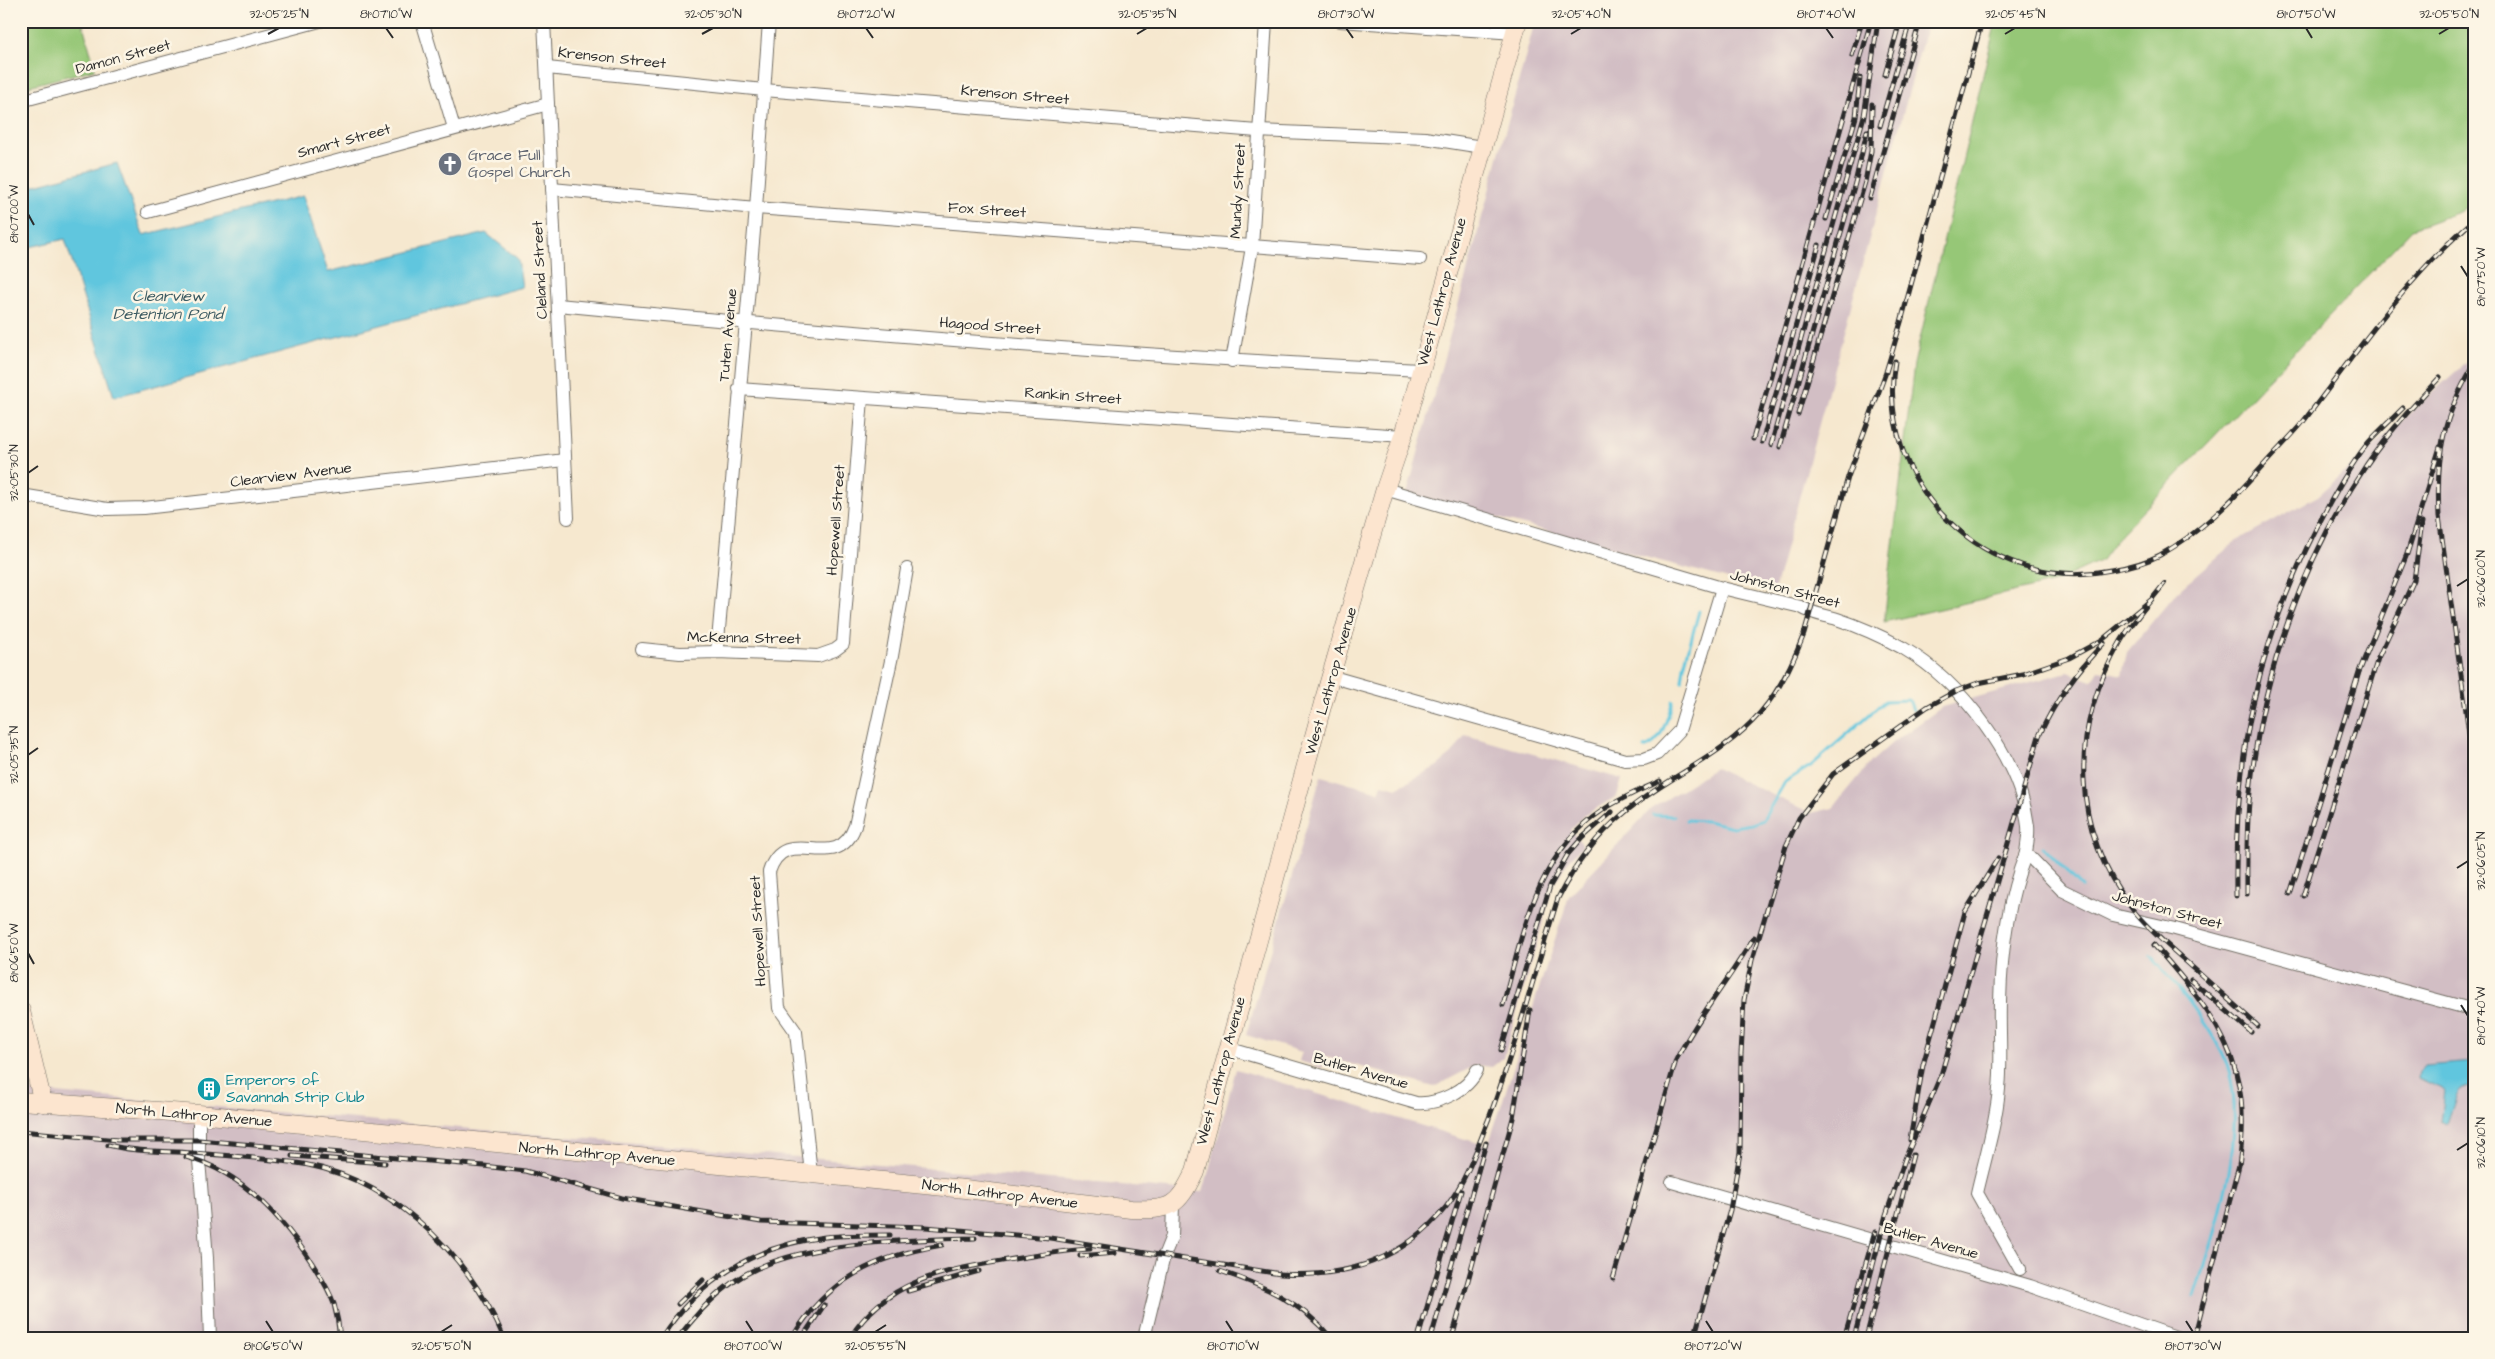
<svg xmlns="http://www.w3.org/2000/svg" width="2495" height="1359" font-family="'Architects Daughter',sans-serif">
	<rect width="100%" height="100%" fill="#fcf5e5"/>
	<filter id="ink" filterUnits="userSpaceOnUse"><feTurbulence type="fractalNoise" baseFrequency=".02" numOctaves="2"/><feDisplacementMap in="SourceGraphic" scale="10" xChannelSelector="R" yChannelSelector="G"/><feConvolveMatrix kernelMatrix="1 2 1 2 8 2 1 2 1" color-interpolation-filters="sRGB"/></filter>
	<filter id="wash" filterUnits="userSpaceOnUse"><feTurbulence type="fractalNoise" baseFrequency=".0096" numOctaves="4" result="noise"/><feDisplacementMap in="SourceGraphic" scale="20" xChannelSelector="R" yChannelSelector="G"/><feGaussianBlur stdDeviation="1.12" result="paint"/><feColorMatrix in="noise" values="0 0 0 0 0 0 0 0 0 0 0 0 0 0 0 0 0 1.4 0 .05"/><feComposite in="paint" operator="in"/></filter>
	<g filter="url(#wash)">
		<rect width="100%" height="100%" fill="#f6e8cf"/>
		<g fill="#d2bec4">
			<path d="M1535,21h393l-154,570 -367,-97z"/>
			<path d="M2474,355v983h-2453v-248l1182,102 33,-123 252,77 81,-250 82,-87 64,-41 96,45 22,-5 38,-46 21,-19 50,-36 125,-35 25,9 7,-11 23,5 5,-23 51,-61 58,-50 82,-45z"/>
			<path d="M1465,735l157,44 -5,17 -34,20 -13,14 13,15 -17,19 -13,22 -49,171 -12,10 -16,-2 -42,22 -108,-30 -4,11 -23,-7 3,-9 -56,-17 75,-259 58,16 3,-8 15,4 40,-22 15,-12z"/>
		</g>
		<g fill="#96c777" stroke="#607951">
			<path d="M21,21h61l13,48 -74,19z"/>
			<path d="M1996,21h478v179l-13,11 -49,18 -291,305 -19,26 -47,22 -171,40 30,-258z"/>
		</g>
		<g fill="#61c6de" stroke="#467884">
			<path d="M117,163l26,72 160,-39 25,76 158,-39 32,26 4,28 -408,110 -49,-158 -44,10v-60z"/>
			<path d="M2474,1062v25l-13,1 -4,5 -10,31 -7,-3 4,-30 -26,-12 1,-7 5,-6z"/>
		</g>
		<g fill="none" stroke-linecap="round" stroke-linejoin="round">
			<g stroke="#61c6de" stroke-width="3">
				<path d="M1682,681l2,-15 15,-55"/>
				<path d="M1644,748c19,-5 23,-31 29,-47"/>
				<path d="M1653,815l21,1"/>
				<path d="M1686,820l21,1 26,6 19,-3 11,-4 22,-38 27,-17 73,-64 24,-1 4,10"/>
				<path d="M2043,847l39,40"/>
				<path d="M2151,956c26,30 53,61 71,97 32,65 -6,179 -27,244"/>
			</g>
		</g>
	</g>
	<g filter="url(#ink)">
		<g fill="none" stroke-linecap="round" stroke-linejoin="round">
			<g stroke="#726d64" stroke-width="14">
				<g id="street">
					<path d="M422,21l32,107"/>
					<path d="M544,21l24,497"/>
					<path d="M1340,21l175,12"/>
					<path d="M547,68l217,22 493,41 168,7 57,9"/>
					<path d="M21,101l299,-80"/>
					<path d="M552,189l204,19 664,51"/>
					<path d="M148,212l400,-108"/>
					<path d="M558,305c287,28 574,51 862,65"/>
					<path d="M1232,361l20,-114 14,-226"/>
					<path d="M739,389l664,47"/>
					<path d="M1385,489l337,99 79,19c11,7 23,8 36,12 21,7 46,18 66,29 58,34 117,110 125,178 1,9 -1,18 -2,27l36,37 51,25 62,14 299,81"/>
					<path d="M21,495l86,14 37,-1 421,-48"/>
					<path d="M642,649l38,4 37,-1 101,4 17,-6 8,-6 19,-246"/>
					<path d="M717,652l39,-444 13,-187"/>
					<path d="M1333,677l292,83 19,-1 13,-5 22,-23 43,-143"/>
					<path d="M1227,1048l189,55c21,2 52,-12 61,-33"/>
					<path d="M199,1114v46l8,98 3,80"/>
					<path d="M811,1174l-15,-142 -17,-24 -10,-136c17,-52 67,6 86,-46l37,-170 15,-87"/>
					<path d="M1672,1182l358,104 149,52"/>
					<path d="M2020,1269l-43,-76c8,-35 19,-69 22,-104 3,-29 0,-58 1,-87 1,-50 8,-103 26,-149"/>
					<path d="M1144,1338l20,-82 8,-20 1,-31"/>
				</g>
			</g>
			<g stroke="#726d64" stroke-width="19">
				<g id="secondary">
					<path d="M21,1011l22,92"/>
					<path d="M21,1101l178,13 766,75 166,20c40,1 46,-1 64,-38l128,-468 62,-214 18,-53 115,-415"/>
				</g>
			</g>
			<use href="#street" stroke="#fff" stroke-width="12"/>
			<use href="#secondary" stroke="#fce5cf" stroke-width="18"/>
			<g stroke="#2b2b2b" stroke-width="5">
				<g id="rail">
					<path d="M1852,56l10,-35"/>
					<path d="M1885,75l15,-54"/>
					<path d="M1880,126l30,-105"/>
					<path d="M1870,198l50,-177"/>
					<path d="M1826,219l30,-102 4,-39"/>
					<path d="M1895,361c-21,124 93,234 216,209 17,-3 34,-7 49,-15 40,-22 72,-54 102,-88 13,-15 28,-29 41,-45 54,-70 103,-144 171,-202"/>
					<path d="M2474,365c-32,52 -38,90 -35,151l35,253"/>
					<path d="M1798,414l67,-232 6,-31 1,-47"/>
					<path d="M1753,439l118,-418"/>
					<path d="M1762,442l57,-197"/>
					<path d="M1771,445l93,-329 14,-95"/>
					<path d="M1780,447l75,-264 12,-52"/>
					<path d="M2164,584c-15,19 -31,37 -43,57 -52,89 -51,187 12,269 14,18 32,33 49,48 25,22 50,45 76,68"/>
					<path d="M2247,894c0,-34 -1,-68 3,-102 12,-117 51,-230 117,-328 21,-31 47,-59 73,-87"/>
					<path d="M2290,894l69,-222 48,-118 33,-107"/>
					<path d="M2236,896c-2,-136 19,-247 81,-369 15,-28 31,-59 51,-84 11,-12 23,-23 35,-35"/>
					<path d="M2303,896l75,-238 36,-78 8,-58"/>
					<path d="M2154,945c63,72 100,119 85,220l-45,173"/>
					<path d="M2191,980l60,52"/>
					<path d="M1503,1005c20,-72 33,-151 100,-195 18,-12 38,-20 57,-29"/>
					<path d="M1501,1050l49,-164 18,-32 14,-16 30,-26"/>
					<path d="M21,1131l97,9h81l285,26 41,5 97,27 139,24 165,5 124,11 231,36c66,4 122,-14 165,-67 20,-26 31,-58 43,-89 27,-72 46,-147 69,-220 17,-33 37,-61 65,-84 43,-37 99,-57 137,-101 20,-23 33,-50 44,-79l44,-157 38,-105 15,-50 81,-301"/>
					<path d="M1910,1140l13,-75 42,-153 33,-54"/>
					<path d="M108,1145c27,7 56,6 84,8 32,2 66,5 98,9 96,11 178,90 214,176"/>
					<path d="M292,1156l93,7"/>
					<path d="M186,1157c55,14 96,60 126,106 8,13 17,26 22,41 3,11 5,22 6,34"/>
					<path d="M1080,1256l35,-3"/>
					<path d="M1220,1271c42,14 82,31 111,67"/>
					<path d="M1613,1279l63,-219c22,-44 54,-81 78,-123"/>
					<path d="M908,1291l71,-20"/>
					<path d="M678,1304l25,-24"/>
					<path d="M661,1338c37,-58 96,-93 164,-101 21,-2 43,-2 65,-2"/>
					<path d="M678,1338c19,-25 39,-47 66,-63 59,-34 163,-35 231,-37"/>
					<path d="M792,1338c35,-59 84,-82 150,-93"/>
					<path d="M802,1338l22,-33"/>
					<path d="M850,1338c35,-57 92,-67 152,-77 29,-5 58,-10 88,-12"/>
					<path d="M1418,1338l43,-147"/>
					<path d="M1431,1338l55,-195"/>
					<path d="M1452,1338l61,-220 17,-108"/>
					<path d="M1694,1338l36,-128 10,-57 1,-99 3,-54 8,-40 34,-114 13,-28 34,-44 94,-67 29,-16 22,-8 45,-9 46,-16 33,-18 49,-40"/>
					<path d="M1844,1338l31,-106"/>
					<path d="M1854,1338l32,-123 19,-56 36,-84 98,-339c16,-35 38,-66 65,-93"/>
					<path d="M1866,1338l47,-183"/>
				</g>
			</g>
			<use href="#rail" stroke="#fcf5e5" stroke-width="3" stroke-dasharray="9" stroke-linecap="butt"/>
		</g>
	</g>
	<path fill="none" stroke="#2b2b2b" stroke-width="2" d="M386,28l7,10M866,28l7,10M1346,28l7,10M1826,28l7,10M2306,28l6,10M268,34l11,-6M702,34l11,-6M1137,34l10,-6M1571,34l10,-6M2005,34l10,-6M2439,34l10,-6M28,214l6,11M2461,266l7,11M28,473l10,-7M2457,586l11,-7M28,755l10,-7M2457,868l11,-7M28,953l6,11M2461,1005l7,11M2457,1150l11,-7M266,1321l7,11M746,1321l7,11M1226,1321l7,11M1706,1321l7,11M2186,1321l7,11M441,1332l11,-7M875,1332l11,-7"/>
	<defs>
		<g id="church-disc" transform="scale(1.25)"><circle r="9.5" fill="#6b7280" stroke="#fcf5e5"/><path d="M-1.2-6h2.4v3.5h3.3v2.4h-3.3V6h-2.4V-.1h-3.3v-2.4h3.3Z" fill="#fff"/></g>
		<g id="building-disc" transform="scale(1.25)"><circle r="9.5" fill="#0f9aa8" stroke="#fcf5e5"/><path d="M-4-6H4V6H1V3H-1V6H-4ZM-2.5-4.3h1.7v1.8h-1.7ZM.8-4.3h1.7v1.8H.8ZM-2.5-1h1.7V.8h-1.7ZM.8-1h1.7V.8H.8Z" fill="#fff"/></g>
	</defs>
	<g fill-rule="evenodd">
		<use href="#church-disc" x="450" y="164"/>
		<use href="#building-disc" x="209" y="1089"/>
	</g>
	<g text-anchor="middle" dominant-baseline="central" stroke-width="5" stroke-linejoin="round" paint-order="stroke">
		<g font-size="15" fill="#2b2b2b" stroke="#fcf5e5">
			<text transform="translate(123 57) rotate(-15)">Damon Street</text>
			<text transform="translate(612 58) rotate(6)">Krenson Street</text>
			<text transform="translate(1015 95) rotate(5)">Krenson Street</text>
			<text transform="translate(344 141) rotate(-15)">Smart Street</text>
			<text transform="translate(1238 191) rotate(-87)">Mundy Street</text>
			<text transform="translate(987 210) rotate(4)">Fox Street</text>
			<text transform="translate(540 270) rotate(-93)">Cleland Street</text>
			<text transform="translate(1442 292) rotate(-75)">West Lathrop Avenue</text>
			<text transform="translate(990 326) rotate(4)">Hagood Street</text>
			<text transform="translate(728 335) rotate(-85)">Tuten Avenue</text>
			<text transform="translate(1073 396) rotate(4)">Rankin Street</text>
			<text transform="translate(291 475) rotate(-7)">Clearview Avenue</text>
			<text transform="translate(836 520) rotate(-86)">Hopewell Street</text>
			<text transform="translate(1785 589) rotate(15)">Johnston Street</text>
			<text transform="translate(744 638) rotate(1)">McKenna Street</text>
			<text transform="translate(1331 681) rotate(-74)">West Lathrop Avenue</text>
			<text transform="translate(2167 910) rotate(15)">Johnston Street</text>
			<text transform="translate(758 931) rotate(-93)">Hopewell Street</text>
			<text transform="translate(1221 1071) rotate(-75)">West Lathrop Avenue</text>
			<text transform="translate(1361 1071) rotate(16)">Butler Avenue</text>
			<text transform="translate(194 1115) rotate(5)">North Lathrop Avenue</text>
			<text transform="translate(597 1154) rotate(5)">North Lathrop Avenue</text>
			<text transform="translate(1000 1194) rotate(7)">North Lathrop Avenue</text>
			<text transform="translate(1931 1241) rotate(16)">Butler Avenue</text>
		</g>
		<g font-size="15" fill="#5b616d" stroke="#fcf5e5" text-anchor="start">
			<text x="468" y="155">Grace Full<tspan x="468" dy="17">Gospel Church</tspan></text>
		</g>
		<g font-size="15" fill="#0d838f" stroke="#fcf5e5" text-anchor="start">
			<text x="226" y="1080">Emperors of<tspan x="226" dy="17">Savannah Strip Club</tspan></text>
		</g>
		<g font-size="16" font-style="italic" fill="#3b5a61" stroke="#fcf5e5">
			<text x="168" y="296">Clearview<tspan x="168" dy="18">Detention Pond</tspan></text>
		</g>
	</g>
	<rect width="2495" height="1359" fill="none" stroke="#fcf5e5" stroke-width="55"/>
	<rect x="28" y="28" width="2440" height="1304" fill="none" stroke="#2b2b2b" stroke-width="2"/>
	<g font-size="12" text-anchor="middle" fill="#2b2b2b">
		<text x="279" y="18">32°05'25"N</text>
		<text x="386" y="18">81°07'10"W</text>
		<text x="713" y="18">32°05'30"N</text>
		<text x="866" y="18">81°07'20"W</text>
		<text x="1147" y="18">32°05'35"N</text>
		<text x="1346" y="18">81°07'30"W</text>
		<text x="1581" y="18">32°05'40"N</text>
		<text x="1826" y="18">81°07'40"W</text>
		<text x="2015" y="18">32°05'45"N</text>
		<text x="2306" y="18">81°07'50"W</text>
		<text x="2449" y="18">32°05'50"N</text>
		<text transform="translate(14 214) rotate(-90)" y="4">81°07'00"W</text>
		<text transform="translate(2481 277) rotate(-90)" y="4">81°07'50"W</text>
		<text transform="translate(14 473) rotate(-90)" y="4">32°05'30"N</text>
		<text transform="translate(2481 579) rotate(-90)" y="4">32°06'00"N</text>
		<text transform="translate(14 755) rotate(-90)" y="4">32°05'35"N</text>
		<text transform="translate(2481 861) rotate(-90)" y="4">32°06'05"N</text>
		<text transform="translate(14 953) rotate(-90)" y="4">81°06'50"W</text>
		<text transform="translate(2481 1016) rotate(-90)" y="4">81°07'40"W</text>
		<text transform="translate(2481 1143) rotate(-90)" y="4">32°06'10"N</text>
		<text x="273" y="1350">81°06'50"W</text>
		<text x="441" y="1350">32°05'50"N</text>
		<text x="753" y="1350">81°07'00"W</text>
		<text x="875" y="1350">32°05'55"N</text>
		<text x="1233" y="1350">81°07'10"W</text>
		<text x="1713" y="1350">81°07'20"W</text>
		<text x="2193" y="1350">81°07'30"W</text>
	</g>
</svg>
